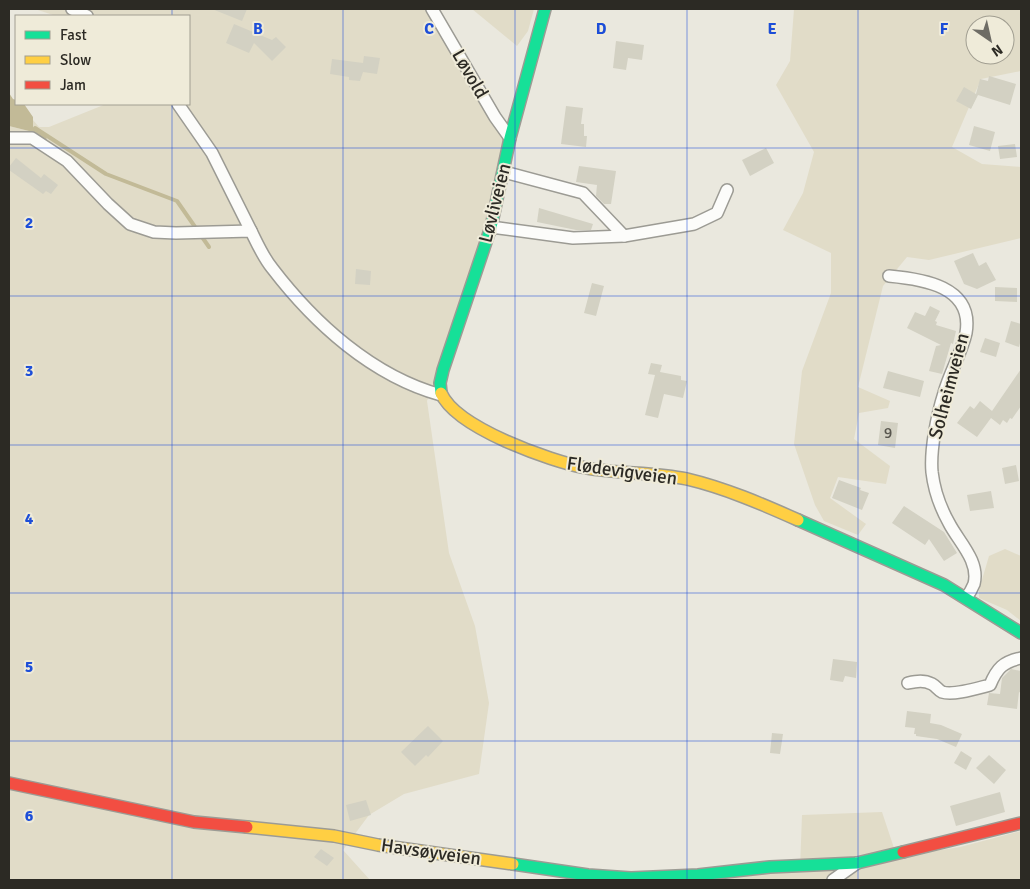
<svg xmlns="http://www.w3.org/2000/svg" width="1030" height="889" font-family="Signika,sans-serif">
	<rect width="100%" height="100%" fill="#eae8de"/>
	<g fill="#e1dcc8" fill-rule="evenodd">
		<path d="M35,9h399l73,124 -26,123 -54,145 22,152 26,73 14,77 -10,71 -75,20 -35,21 -26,35 27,30h-361v-754l20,5 18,9 -1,-4 -13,-9v-7l6,7h10l57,-23h83v-88h-133z"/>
		<path d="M472,9h62l-6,22 -11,15z"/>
		<path d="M794,9h227v62l-40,8 -29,68 30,17 39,3v71l-92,22 -22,-3 -24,29 -25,101 32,14 -2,7 -29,5 -5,26 36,27 -4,18 -48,-7 -8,21 36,26 -8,11 -34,-14 -9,-16 -21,-61 8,-73 29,-78v-40l-48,-23 20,-37 11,-41 -38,-67 14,-24zM975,25h30v30h-30z"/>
		<path d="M1005,549l16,7v65l-14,-11 -28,-12v-8l10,-34z"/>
		<path d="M882,812l15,45 63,-10 61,-16v49h-315l94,-11 2,-54z"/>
	</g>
	<path fill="#c2ba97" d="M9,93l4,6 3,1v4h8l9,13v10l13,9 1,4 -18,-9 -20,-5z"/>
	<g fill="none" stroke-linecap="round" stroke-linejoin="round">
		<path stroke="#c2ba97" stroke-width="4" d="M35,128l71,46 71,27 32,46"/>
	</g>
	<g fill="#d3d1c3">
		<path d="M212,9h35l-5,12z"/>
		<path d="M234,24l38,16 4,-3 10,10 -14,14 -18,-18 -5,10 -23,-10z"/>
		<path d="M616,41l28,4 -2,15 -14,-2 -2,12 -13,-2z"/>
		<path d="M364,56l16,2 -3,16 -14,-2 -3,9 -11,-1v-3l-19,-3 2,-15 31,4z"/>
		<path d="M989,76l27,8 -6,21 -32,-10 -7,14 -15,-8 8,-14 12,7 4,-15 8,2z"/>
		<path d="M566,106l17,2 -2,16h3v12h3l-1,11 -25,-3z"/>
		<path d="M974,126l21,6 -5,19 -21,-6z"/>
		<path d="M1015,144l2,13 -17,2 -2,-13z"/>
		<path d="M766,148l8,15 -24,13 -8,-16z"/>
		<path d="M16,158l25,20 3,-4 14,11 -7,9 -5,-3 -3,3 -34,-24v-3z"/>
		<path d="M579,166l37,5 -5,33h-7l-8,-8 1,-11 -21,-3z"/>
		<path d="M539,208l54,16 -2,6h-15l-39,-8z"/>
		<path d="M973,253l6,13 7,-4 10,18 -19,9 -13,-5 -10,-23z"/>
		<path d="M356,269l15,2 -1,14 -15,-1z"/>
		<path d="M592,283l12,3 -8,30 -12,-3z"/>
		<path d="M995,287l22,1v14l-22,-1z"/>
		<path d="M930,306l10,5 -5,10 2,1 -1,3 20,6 -3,13 -2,-1 -9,31 -13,-3 7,-25 5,-1 -34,-17 8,-16 10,4z"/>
		<path d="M1011,321l10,3v15l-2,8 -14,-5z"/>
		<path d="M985,338l15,5 -4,14 -16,-5z"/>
		<path d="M651,363l11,2 -2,7 21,4v4l6,1 -4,17 -19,-4 -6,24 -13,-3 10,-40 -7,-1z"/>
		<path d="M1021,369v37l-9,13 -2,-1 -3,5 -4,-3 -3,5 -9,-7 -14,19 -20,-14 13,-17 4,3 6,-8 12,10z"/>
		<path d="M888,371l36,10 -4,16 -37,-9z"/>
		<path d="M881,421l17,2 -3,25 -17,-3z"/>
		<path d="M1016,465l3,16 -14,3 -3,-16z"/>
		<path d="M839,480l22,8 -1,2 9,3 -7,17 -30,-12z"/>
		<path d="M991,491l3,17 -24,3 -3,-16z"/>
		<path d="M904,506l40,26 13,21 -13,8 -15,-22 -4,6 -33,-22z"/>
		<path d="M833,659l24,3 -1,16 -11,-2 -2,6 -13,-2z"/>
		<path d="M1011,669l10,2v22l-2,-1 -2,17 -30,-4 2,-12 11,1 2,-16z"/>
		<path d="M907,711l24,3 -1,9 11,2 21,9 -6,13 -19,-8 -21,-3v-2h-2l1,-6 -10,-1z"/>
		<path d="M428,726l15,15 -15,16 -2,-2 -11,11 -14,-14z"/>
		<path d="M772,733l11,1 -3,20 -10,-1z"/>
		<path d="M961,751l11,7 -6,12 -12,-7z"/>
		<path d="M989,755l17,15 -12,14 -18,-16z"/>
		<path d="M1000,792l5,20 -49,14 -6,-20z"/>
		<path d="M366,800l5,15 -21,6 -4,-16z"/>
		<path d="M321,849l13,9 -7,8 -13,-9z"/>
	</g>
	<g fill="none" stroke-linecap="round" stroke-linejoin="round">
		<g stroke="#9c9b94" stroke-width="14">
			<g id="street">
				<path d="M72,9l15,7"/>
				<path d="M432,9l63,108 15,21"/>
				<path d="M178,104l34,49 39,78"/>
				<path d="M9,138h23l35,23 41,43 22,20 24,8 22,1 75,-2c6,12 12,26 21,37 42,55 100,108 169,127"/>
				<path d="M504,172l79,21 41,43"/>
				<path d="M491,227l82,11 51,-2 70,-12 23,-11 10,-23"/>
				<path d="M889,276c33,3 85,10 77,57 -4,19 -17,41 -22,60 -7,22 -14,57 -12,79 2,17 8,35 17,51 9,18 31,38 25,61 -2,5 -5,10 -8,14"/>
				<path d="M908,683c9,-2 16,-3 24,1 4,2 6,6 10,8 11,4 36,-4 48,-7 7,-17 13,-23 31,-27"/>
				<path d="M833,880l24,-17"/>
			</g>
		</g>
		<g stroke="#9c9b94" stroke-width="14">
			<g id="fast">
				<path d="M441,393l-1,-10 3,-13 48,-143 19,-89 35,-129"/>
				<path d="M798,520l146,65 77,48"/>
				<path d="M513,864l75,11 43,3 67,-3 72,-8 87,-4 46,-11"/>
			</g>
		</g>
		<g stroke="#9c9b94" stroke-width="14">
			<g id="slow">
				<path d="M441,393c15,35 109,68 145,75 34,6 68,4 101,11 38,9 75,25 111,41"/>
				<path d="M247,827l87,9 44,9 135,19"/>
			</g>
		</g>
		<g stroke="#9c9b94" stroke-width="14">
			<g id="jam">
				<path d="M9,783l185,39 53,5"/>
				<path d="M903,852l118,-29"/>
			</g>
		</g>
		<use href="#street" stroke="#fcfcfa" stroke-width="11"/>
		<use href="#fast" stroke="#16e098" stroke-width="11"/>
		<use href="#slow" stroke="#ffcf43" stroke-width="11"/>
		<use href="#jam" stroke="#f24e42" stroke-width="11"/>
	</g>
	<path fill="none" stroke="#1d4ed8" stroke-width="1" stroke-opacity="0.55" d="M172,9v7M343,9v871M515,9v871M687,9v871M858,9v871M172,104v776M9,148h1012M9,296h1012M9,445h1012M9,593h1012M9,741h1012"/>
	<g text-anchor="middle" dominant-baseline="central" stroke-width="4" stroke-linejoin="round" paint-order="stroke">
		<g font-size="16" fill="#58564e">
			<text x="888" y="433">9</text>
		</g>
		<g font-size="19" fill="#2c2a24" stroke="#efebd9">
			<text transform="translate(470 74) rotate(60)">Løvold</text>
			<text transform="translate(495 203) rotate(-76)">Løvliveien</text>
			<text transform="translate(949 386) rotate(-75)">Solheimveien</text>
			<text transform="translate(622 471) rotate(8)">Flødevigveien</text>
			<text transform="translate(431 852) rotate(8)">Havsøyveien</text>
		</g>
	</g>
	<g font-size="16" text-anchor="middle" font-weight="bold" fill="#1d4ed8" stroke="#efebd9" stroke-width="4" stroke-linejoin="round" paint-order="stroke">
		<text x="258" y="34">B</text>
		<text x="429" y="34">C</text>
		<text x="601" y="34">D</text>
		<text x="772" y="34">E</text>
		<text x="944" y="34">F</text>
		<text x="29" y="228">2</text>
		<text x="29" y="376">3</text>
		<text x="29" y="524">4</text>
		<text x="29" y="672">5</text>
		<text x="29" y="821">6</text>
	</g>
	<rect width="1030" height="889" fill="none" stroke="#2c2a24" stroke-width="20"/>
	<rect x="15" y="15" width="175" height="90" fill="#efebd9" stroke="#a19e91"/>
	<rect x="25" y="31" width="25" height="8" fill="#16e098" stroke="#a19e91"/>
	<text x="60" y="40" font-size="15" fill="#2c2a24">Fast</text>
	<rect x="25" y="56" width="25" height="8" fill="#ffcf43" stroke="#a19e91"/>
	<text x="60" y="65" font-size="15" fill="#2c2a24">Slow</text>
	<rect x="25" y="81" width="25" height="8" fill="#f24e42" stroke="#a19e91"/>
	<text x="60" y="90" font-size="15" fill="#2c2a24">Jam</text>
	<g transform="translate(990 40) rotate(146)"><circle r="24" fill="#efebd9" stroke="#a19e91"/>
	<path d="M0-4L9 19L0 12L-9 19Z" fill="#6e6c65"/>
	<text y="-8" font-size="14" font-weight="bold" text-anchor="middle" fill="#2c2a24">N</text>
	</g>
</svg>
